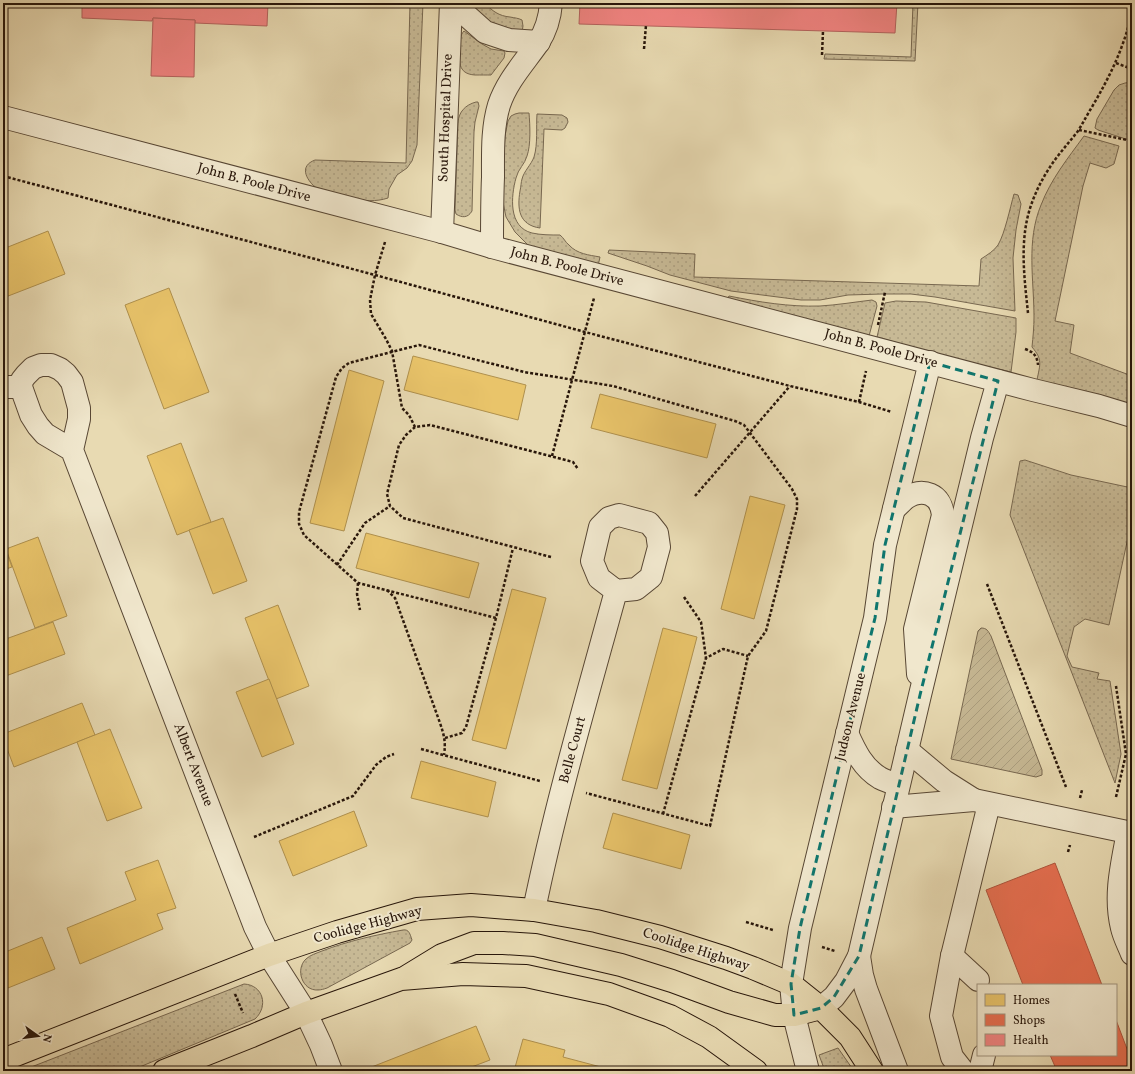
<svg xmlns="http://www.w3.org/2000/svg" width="1135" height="1074" font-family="Vollkorn,serif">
	<defs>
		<pattern id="grass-dots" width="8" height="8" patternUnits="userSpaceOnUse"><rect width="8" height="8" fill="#c7b995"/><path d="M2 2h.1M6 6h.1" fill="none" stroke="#ab9e7f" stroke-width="1.8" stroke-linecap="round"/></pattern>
		<pattern id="garden-furrows" width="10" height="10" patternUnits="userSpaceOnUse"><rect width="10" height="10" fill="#c7b995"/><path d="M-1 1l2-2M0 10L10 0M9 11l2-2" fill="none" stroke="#ab9e7f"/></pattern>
	</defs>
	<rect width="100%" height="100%" fill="#e8dab2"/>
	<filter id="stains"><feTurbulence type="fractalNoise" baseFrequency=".005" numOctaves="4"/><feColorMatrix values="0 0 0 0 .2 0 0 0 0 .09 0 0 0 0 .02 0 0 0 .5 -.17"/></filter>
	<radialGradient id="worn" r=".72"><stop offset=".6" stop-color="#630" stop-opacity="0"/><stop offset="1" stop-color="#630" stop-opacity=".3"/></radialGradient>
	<g fill="url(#grass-dots)" stroke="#786850">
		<path d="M410,3h13l-6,142 -5,16 -5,7 -10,7 -8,14 -1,9c-24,8 -49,-4 -73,-11 -9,-8 -16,-21 0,-27l91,3z"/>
		<path d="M464,3h21c7,8 14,13 25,14 5,1 8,1 12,3l1,6 -1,6 -15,3z"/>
		<path d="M913,3h5l-3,58 -91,-2 1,-5 86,3z"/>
		<path d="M464,31l18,13 9,5 13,2 1,2 -1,5 -13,17c-5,0 -10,0 -16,0 -18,-1 -16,-15 -15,-29 0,-5 0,-11 4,-15z"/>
		<path d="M1132,82v59l-34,-11 -3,-2 2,-9 17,-29 5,-5 6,-2z"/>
		<path d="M476,102h2l1,4 -4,16 -1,10 -2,79c-4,7 -10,7 -16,3l-1,-4 3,-88c1,-10 7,-17 18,-20z"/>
		<path d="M519,113h10c1,12 2,32 -2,43 -2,8 -9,13 -11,22 -5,18 -8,49 16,55 9,2 19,2 28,2 4,3 5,7 9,10 8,9 20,10 31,12l-2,9 -69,-20 -14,-14 -9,-15 -4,-20 3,-61 3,-15 3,-5 4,-2z"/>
		<path d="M537,114l25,1 5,3 1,4 -3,6 -3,2 -18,-1 -4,99c-21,-3 -23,-19 -20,-37 1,-4 1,-9 2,-12 2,-8 9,-14 12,-22 4,-13 2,-30 3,-43z"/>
		<path d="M1084,136l35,10 -5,18 -8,4 -16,-5 -7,23 -28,135 19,4 -4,28 62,23v30l-95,-26c3,-16 6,-20 -5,-33 1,-10 2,-20 2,-30 0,-37 -8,-76 7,-112 10,-26 27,-47 43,-69z"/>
		<path d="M1014,194l4,1 3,9 -5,26 -3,28 2,53 -80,-14 -24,-3h-29l-34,1 -28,5h-19l-70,-9 -61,-16 -23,-9 -39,-13 1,-3 86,4 -1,23 285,9 2,-27c6,-4 13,-8 17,-14 7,-12 12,-37 16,-51z"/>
		<path d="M729,296c30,6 60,11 91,10 17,-1 35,-4 52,-6l4,2 1,4 -8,30 -142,-37z"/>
		<path d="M896,301l30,1 90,16v14l-5,40 -64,-15 -70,-20 8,-34z"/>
		<path d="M1025,460l46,15 61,13v31l-23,106 -24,-6 -11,8 -7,29 5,11 27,6 -2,6 13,2 11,73 -6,29 -105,-268 10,-54z"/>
		<path d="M403,930c6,-1 7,4 9,10l-2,3 -83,45c-3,1 -6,2 -9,2 -16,1 -23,-21 -12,-31 4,-4 11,-6 16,-8 26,-10 53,-16 81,-21z"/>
		<path d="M244,984c19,1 25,22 11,35l-125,52h-109z"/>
		<path d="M838,1048l16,23h-29l-6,-16z"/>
	</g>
	<path fill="url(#garden-furrows)" stroke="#786850" d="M981,628c6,0 7,3 10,8l51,134v5l-6,2 -85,-18 27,-128z"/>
	<g fill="#e9c46a" stroke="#af904d">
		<path d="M48,231l17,43 -62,24v-49z"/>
		<path d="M169,288l40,104 -45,17 -39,-104z"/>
		<path d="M413,356l113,29 -8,35 -114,-30z"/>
		<path d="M349,370l35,11 -40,150 -34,-8z"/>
		<path d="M600,394l116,30 -9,34 -116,-30z"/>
		<path d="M181,443l30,79 -34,13 -30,-79z"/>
		<path d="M750,496l35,9 -31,114 -33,-10z"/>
		<path d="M223,518l24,63 -34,13 -24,-64z"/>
		<path d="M366,533l113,30 -10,35 -113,-30z"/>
		<path d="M38,537l29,79 -32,12 -29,-79z"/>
		<path d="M3,542l9,25 -9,3z"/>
		<path d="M512,589l34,9 -40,151 -34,-9z"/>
		<path d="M278,605l31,81 -33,13 -31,-81z"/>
		<path d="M53,622l12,32 -62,23v-37z"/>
		<path d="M663,628l34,9 -40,152 -35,-9z"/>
		<path d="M269,679l25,65 -32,13 -26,-65z"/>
		<path d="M82,703l13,32 -81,32 -11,-29v-4z"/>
		<path d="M110,729l32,79 -35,13 -30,-79z"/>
		<path d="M421,761l75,21 -8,35 -77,-19z"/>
		<path d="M354,811l13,35 -74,30 -14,-35z"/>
		<path d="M613,813l77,22 -9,34 -78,-21z"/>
		<path d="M158,860l18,48 -19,6 6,15 -83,35 -13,-36 69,-28 -11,-28z"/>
		<path d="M42,937l13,32 -52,21v-37z"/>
		<path d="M476,1026l14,34 -29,11h-97v-1z"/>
		<path d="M523,1039l42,11 -2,7 53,14h-102z"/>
	</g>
	<g fill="#e76f51" stroke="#ae543c">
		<path d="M1055,863l47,122h-79l-37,-95z"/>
		<path d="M1116,1020l16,42v9h-75l-7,-16h66z"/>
	</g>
	<g fill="#f28482" stroke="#b5635e">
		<path d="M82,3h186l-1,23 -72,-3v-3l-42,-2 -1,3 -70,-3z"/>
		<path d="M580,3h317l-2,30 -316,-9z"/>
		<path d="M153,18l42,2 -1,57 -43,-1z"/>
	</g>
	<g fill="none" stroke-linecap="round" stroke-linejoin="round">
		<g stroke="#584734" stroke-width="24">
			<g id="minor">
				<path d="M456,3l10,12 19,17 24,8 30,2"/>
				<path d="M3,117l439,115 50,15 541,143 66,16 33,10"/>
				<path d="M442,232l9,-229"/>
				<path d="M492,247c0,-23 0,-47 1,-70 0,-24 -1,-49 6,-72 8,-24 25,-42 39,-62 8,-12 12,-26 13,-40"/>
				<path d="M3,387h18"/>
				<path d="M72,450l7,-31v-11l-7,-26 -6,-8 -6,-5 -9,-4h-10l-8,3 -7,7 -4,5 -1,7 10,28 7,11 7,8 27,16 183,477 14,28 37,58 15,32 10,26"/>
				<path d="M894,509c4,-3 8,-8 12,-11 17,-11 35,-4 37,17l-28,114 3,45"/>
				<path d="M847,733c8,18 16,35 33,45 6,3 12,5 18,7"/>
				<path d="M907,750l37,31 30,19"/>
				<path d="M893,807l81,-7 158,33"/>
				<path d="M1128,832c-6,32 -14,64 -6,96 2,9 7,18 10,26"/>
				<path d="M534,910c22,-107 53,-213 82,-319l20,-2 15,-12 8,-30 -2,-14 -8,-10 -30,-8 -10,3 -9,9 -8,34 7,17 17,13"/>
				<path d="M859,956l3,19 4,14 31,82"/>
				<path d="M952,956l26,24"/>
				<path d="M821,1008l13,-11 12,-16 13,-25 61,-261 62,-257 16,-57"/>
				<path d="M808,1071l-14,-56 -3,-31 9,-56 75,-310 10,-73 45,-183"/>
				<path d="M963,1071l-11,-14 -11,-41 11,-60 37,-152"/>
				<path d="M980,1071l4,-16"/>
			</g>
		</g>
		<g stroke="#28160a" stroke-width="24">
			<g id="major">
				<path d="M406,977l36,-22 32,-12h29l32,2 86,20 51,16 57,21 46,13h19l27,-7"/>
				<path d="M3,1060l266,-105 68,-23 80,-23 54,-4 63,5 62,11 64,16 66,21 27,10 38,16 30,24 29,29 22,34"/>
				<path d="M164,1071l88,-35 54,-23 95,-34 62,-5 63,2 83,18 61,22 39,21 47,34"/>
			</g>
		</g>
		<g stroke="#28160a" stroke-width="2.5" stroke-dasharray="3 2" stroke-linecap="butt">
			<path d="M644,49l2,-24"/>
			<path d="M822,55l1,-24"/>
			<path d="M1116,63l16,6"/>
			<path d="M1079,130l53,11"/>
			<path d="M3,176l372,99 210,57 205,54 69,16 33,10"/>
			<path d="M385,242l-10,33 -5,25 1,14 15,25 6,12 10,57 7,7 6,12"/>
			<path d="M1028,313c-3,-29 -7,-59 -2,-88 4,-24 16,-48 31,-68 7,-9 14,-17 21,-26 5,-8 9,-16 14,-24 18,-31 32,-59 40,-95"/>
			<path d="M878,325l7,-33"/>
			<path d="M1025,349c8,3 12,6 13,16"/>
			<path d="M859,402l7,-31"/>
			<path d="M552,456l20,-76 22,-82"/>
			<path d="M695,496l95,-110"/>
			<path d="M551,557l-148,-39 -13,-12 -3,-12 12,-49 7,-10 9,-8 15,-2 143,37 5,7"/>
			<path d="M337,565l28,-42 25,-17"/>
			<path d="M358,583l-1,11 3,16"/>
			<path d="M987,584l79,203"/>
			<path d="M387,590l8,8 45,125c4,12 6,19 4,32"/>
			<path d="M684,597l17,25 5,36"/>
			<path d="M496,618l-138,-35 -54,-48 -5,-11v-12l37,-135 6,-9 7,-5 70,-18 105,27 89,14 122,35 9,4 48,64 5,10v10l-31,122 -18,25 -38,170 -124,-33"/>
			<path d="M445,738l17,-5 4,-6 30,-109 17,-70"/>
			<path d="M421,749l119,32"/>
			<path d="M1116,797l10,-43 -10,-68"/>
			<path d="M1080,798l2,-8"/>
			<path d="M663,814l43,-156 17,-9 25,7"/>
			<path d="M254,837l99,-41 23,-31 10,-8 8,-3"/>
			<path d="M1068,852l2,-7"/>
			<path d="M746,922l27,8"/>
			<path d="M822,947l13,4"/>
			<path d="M235,994l8,19"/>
		</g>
		<use href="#minor" stroke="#f0e7cd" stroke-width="22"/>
		<use href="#major" stroke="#e8dab2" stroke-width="22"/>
	</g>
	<path fill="none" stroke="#0f766e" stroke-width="3" stroke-dasharray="8 5" stroke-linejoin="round" d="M930,362l68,19 -78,314 -61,261 -25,41 -13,11 -27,7 -3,-31 9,-56 75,-310 10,-73z"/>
	<g text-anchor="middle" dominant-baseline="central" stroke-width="4" stroke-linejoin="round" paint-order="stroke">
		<g font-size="14" fill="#28160a" stroke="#f0e7cd">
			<text transform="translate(446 118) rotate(-88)">South Hospital Drive</text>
			<text transform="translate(254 183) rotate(15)">John B. Poole Drive</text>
			<text transform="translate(567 267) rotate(15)">John B. Poole Drive</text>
			<text transform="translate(881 349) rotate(15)">John B. Poole Drive</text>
			<text transform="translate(851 717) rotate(-76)">Judson Avenue</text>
			<text transform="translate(573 750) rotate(-75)">Belle Court</text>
			<text transform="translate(193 765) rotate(69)">Albert Avenue</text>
			<text transform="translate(368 925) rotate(-15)">Coolidge Highway</text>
			<text transform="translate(696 950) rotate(18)">Coolidge Highway</text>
		</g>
	</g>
	<rect width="1135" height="1074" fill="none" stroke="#e8dab2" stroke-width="16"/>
	<rect x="4" y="4" width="1127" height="1066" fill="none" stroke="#28160a" stroke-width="2"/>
	<rect x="8" y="8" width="1119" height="1058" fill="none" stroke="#28160a"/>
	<rect x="977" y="984" width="140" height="72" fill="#f0e7cd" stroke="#a0937f"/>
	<rect x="985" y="994" width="20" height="12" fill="#e9c46a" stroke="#a0937f"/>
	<text x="1013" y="1004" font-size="12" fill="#28160a">Homes</text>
	<rect x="985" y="1014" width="20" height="12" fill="#e76f51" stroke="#a0937f"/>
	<text x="1013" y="1024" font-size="12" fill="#28160a">Shops</text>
	<rect x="985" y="1034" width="20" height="12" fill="#f28482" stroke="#a0937f"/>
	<text x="1013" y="1044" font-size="12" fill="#28160a">Health</text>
	<g transform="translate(38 1036) rotate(104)" stroke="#f0e7cd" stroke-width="3" paint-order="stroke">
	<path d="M0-3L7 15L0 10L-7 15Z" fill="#28160a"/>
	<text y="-6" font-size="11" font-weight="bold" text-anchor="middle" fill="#28160a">N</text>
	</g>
	<rect width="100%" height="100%" filter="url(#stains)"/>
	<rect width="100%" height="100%" fill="url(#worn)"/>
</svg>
